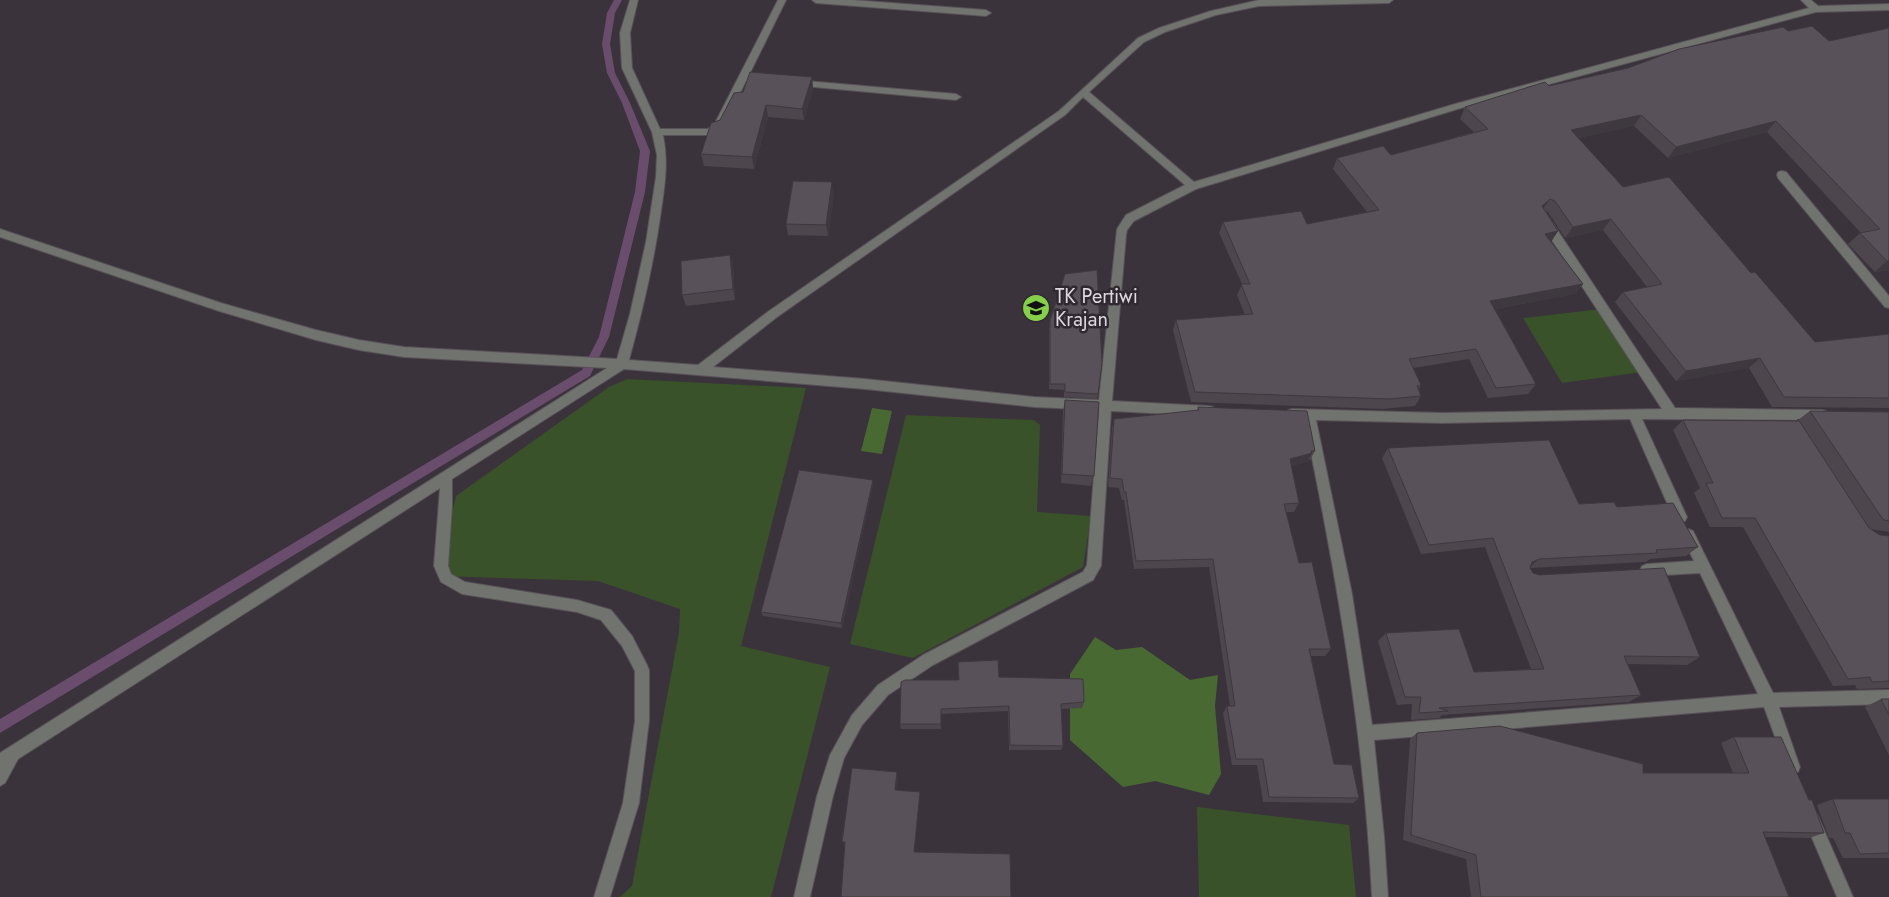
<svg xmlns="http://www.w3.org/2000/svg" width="1889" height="897" font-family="Jost,sans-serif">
	<rect width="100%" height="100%" fill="#3a333b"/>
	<g fill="#3a522a">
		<path d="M1601,309l41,63 -80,11 -39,-65z"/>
		<path d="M627,379l179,9 -65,258 89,21 -59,230h-151l12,-11 47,-254 1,-23 -82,-28 -160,-5 18,-80 153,-109z"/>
		<path d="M906,415l128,5 6,5 -3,87 54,4 -8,51 -170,91 -63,-14z"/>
		<path d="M1197,807l152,18 7,72h-157z"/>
	</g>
	<g fill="#496932">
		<path d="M872,408l20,3 -10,43 -21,-3z"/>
		<path d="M1095,637l21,13 26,-3 48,33 28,-5 -3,31 6,68 -12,21 -54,-14 -32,6 -53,-47v-66z"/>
	</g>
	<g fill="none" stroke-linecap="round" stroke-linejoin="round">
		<path fill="#6a4c6d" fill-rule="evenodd" d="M614,0h8l-7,13 -5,31 5,29 15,30 20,48 -5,41 -36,145 -19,39 -590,357v-14l582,-349 17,-33 36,-145 5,-41 -18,-48 -15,-30 -5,-29 5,-31z"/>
		<g stroke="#585158" stroke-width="2">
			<g id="minor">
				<path d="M630,0h8l-8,33 2,35 28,61h47l6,-2 65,-127h8l-37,75 19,3v4l-22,-1 -25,50 -13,4h-45c6,29 1,55 -3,83 -7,48 -18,95 -31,142l69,5 71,-54 290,-200 79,-73 21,-10 52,-17 48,-11h134l-4,3 -130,3 -43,9 -51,17 -21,10 -55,50 105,90 261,-78 354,-96 -8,-8h10l7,6 71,-2v6l-73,2 -355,96 -265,81 -62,32 -7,9 -1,5 -14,166 97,5 4,1 2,4 -2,4 -4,1 -98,-5 -10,155 -8,14 -160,85 -45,30 -26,30 -18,33 -11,38 -23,101h-16l23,-101 13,-41 22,-40 26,-30 45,-30 160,-83 4,-7 12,-155 -65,-3 -169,-18 -241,-20 -172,110v28l-4,59 3,8 14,8 112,18 34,10 21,26 15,29 2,5v51l-10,82 -29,94h-16l29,-94 12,-82v-50l-13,-25 -21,-26 -24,-8 -115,-18 -21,-12 -7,-16 6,-78 -422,271 -13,24 -5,3v-33l607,-385 -203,-11 -45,-7 -43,-10 -97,-29 -219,-74v-8l221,74 95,27 43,10 45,7 213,12 13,-45 16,-72 10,-65 1,-22 -5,-23 -30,-64 -2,-35zM1083,97l102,88 -59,30 -9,14 -18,171 -65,-3 -169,-18 -152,-12 64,-50 288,-202z"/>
				<path d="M812,0h40l134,10 5,3 -5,3 -170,-13z"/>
				<path d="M795,80l161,14 5,3 -5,3 -164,-15 -2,-2z"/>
				<path d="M1782,171l4,1 103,124v12l-4,-1 -107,-129 -1,-3 1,-3z"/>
				<path d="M1546,218l4,1 125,189 147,2 4,1 2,4 -2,4 -4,1 -180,-1 45,98 -2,4 -5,2 -5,-2 -45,-102 -188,4 -126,-3 36,174 20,131 386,-31 -58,-121 -53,3 -5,-2 -2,-4 2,-4 5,-2 47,-3 -13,-26 2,-4 5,-2 5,2 80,162 116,-3v14l-110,3 21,60 -2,5 -5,2 -5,-2 -24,-65 -390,33 10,96 4,61h-16c-8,-162 -35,-319 -68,-478l-16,-1 -2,-4 2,-4 4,-1 150,4 220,-4 -120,-184 -1,-3z"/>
				<path d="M1812,811l5,3 36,83h-16l-33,-78 3,-5z"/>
			</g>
		</g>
		<use href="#minor" fill="#71736f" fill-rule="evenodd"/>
	</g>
	<g fill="#4d464d">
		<path d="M1889,28v242l-14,2 -27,-28 12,-11h1l-94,-101 -99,26 -34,-32 -56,12 45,49 128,86 64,69 74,-8v74l-117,-1 -23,-39 -73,13 -61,-79 8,-10 24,-5 -44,-57 -38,8 -17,-26 -2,-1 12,20 -7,10 32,43 -8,10 -80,15 41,75 -8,10 -40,4 -19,-39 -56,9 8,17 -2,4 2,7 -6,10 -32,3 -192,-7 -18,-72 3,-10 69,-5 -8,-20 5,-11 -23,-51 4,-11 84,2 60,-12 -34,-43 4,-11 54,-3 83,-23 -14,-13 5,-12 84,-21 239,-55 41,10z"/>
		<path d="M812,77l1,12 -9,31 -36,-3 -14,52 -50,-3 -3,-12 19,-34 23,-28z"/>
		<path d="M834,194l-6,42 -40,-1 -2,-11z"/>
		<path d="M730,255l3,11 2,34 -49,6 -4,-11z"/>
		<path d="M1050,321l48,73 -1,5 -33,-2v-7l-15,-1v-62z"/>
		<path d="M1065,400l29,76 -3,10 -30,-3 2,-72z"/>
		<path d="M1198,407l117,44 -5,9h-2l-1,2 -16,4 8,37 -5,9h-8l13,51 32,86 -6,7h-14l23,108 25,34 -6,5 -90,-1 -6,-37h-25l-9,-52 4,-7h3l-21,-139 -75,2 -10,-69h-2l-3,-12 -11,-1 4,-59 2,-9 83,-8z"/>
		<path d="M1810,411l79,1v120l-18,-3 9,6 9,1v152l-32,1 -2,-4 -22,1 -90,-159h-33l-16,-34 6,-5 -27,-58 10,-10 113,1 2,-2v1z"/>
		<path d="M1388,448l191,56 38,3 81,40 -12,9 -36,3 -4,3 -116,6 3,5 167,84 -13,8 -59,-1 13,31 -12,7 -187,13 -3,3 -28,2 1,-16 -15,1 -19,-64 8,-8 88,39 57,-3 -46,-122 -64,7 -39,-96z"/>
		<path d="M873,485l-31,143 -79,-12 -2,-4z"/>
		<path d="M958,662l41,15 85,25 -2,6 -21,1 2,37 -2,4h-52l-1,-39 -67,3v15h-40l-1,-5 59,-44z"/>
		<path d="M1881,699h8v56l-24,-48z"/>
		<path d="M1417,733l226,40h90l-12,-30 13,-6 90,96 -15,5 -44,-1 24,60h-318l-5,-38 -63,-19 7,-101z"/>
		<path d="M1833,799h56v59h-46l-10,-20h-4l-12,-33z"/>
	</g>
	<g fill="#3e393e">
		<path d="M812,77l1,12 -9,31 -2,-11z"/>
		<path d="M766,105l2,12 -14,52 -2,-12z"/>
		<path d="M1641,115l-7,11 -70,15 7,-11z"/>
		<path d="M1776,121l-9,11 -99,26 8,-11z"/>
		<path d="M832,182l2,12 -6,42 -2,-11z"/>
		<path d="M1550,199l-8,11v-4z"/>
		<path d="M1611,219l-8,11 -38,8 8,-11z"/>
		<path d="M1558,231l-7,11 -6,-8z"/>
		<path d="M730,255l3,11 2,34 -2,-11z"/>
		<path d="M1887,261h2v9l-14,2z"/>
		<path d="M1583,284l-8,10 -92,17 7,-10z"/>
		<path d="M1760,358l-11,10 -73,13 10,-10z"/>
		<path d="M1312,453l-5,9 -22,6 5,-9z"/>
		<path d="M873,480v5l-31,143 -1,-5z"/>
		<path d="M1539,559l-10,9 3,-6z"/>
		<path d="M897,772l1,6 -2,17 -1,-5z"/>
		<path d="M920,792v6l-6,58v-4z"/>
	</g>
	<g fill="#595159" stroke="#3e393e">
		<path d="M1812,26l17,15 60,-13v233h-2l-27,-28 20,-4 -104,-108 -100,26 -35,-32 -70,15 52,57 46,-10 82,96 4,-1 60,70 74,-8v64l-105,-1 -24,-39 -74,13 -63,-79 39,-8 -51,-65 -38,8 -18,-26 -5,-2 -8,7 16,25 -13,3 38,50 -93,17 46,83 -40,4 -20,-39 -67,10 12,26 -4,1 4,10 -32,3 -194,-7 -19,-72 77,-6 -12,-30h9l-27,-62 78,-11 6,13 72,-14 -42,-52 46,-12 8,9 97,-26 -23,-22 80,-25 4,4 79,-18 51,-19 104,-22 5,4z"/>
		<path d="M750,72l62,5 -10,32 -36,-4 -14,52 -51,-3 10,-31 9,-3 14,-27 9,-1z"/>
		<path d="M793,181l39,1 -6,43 -40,-1z"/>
		<path d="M730,255l3,34 -51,6 -1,-34z"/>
		<path d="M1097,270l5,94 -4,30 -33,-2v-8h-15v-63l15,-47z"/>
		<path d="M1065,400l34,2 -5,74 -32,-2z"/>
		<path d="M1198,407l109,4 8,40h-4l1,2 -22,6 9,44 -15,1 15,59 13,-1 19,87h-22l25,115 18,1 7,33 -90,-1 -6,-38h-27l-9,-53h8l-22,-147 -77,2 -10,-69h-2l-2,-13 -12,-1 4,-59 85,-9z"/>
		<path d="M1810,411l79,1v109l-5,-1 -2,-2z"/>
		<path d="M1798,419l71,109 11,7 9,1v145l-17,1 -2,-5 -22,2 -93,-161h-33l-16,-35h7l-30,-63 115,1z"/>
		<path d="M1549,440l30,64 35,-2 3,5 56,-4 25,44 -42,3 1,3 -118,6 -7,3 -2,6 3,5 6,2 125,-7 36,89 -76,-1 17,39 -202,13 9,3 -29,2 2,-16h-16l-19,-64 73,-4 15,43 70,-3 -51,-131 -64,7 -41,-97z"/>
		<path d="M799,470l74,10 -32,143 -80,-11z"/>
		<path d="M998,660l1,17 84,2 1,23 -23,2 2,42 -53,-1 -1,-39 -68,3v15h-41l1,-42 4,-2h54l-1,-18z"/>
		<path d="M1881,699h8v16z"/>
		<path d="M1500,726l143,38v9h106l-15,-36h47l28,63h3l12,33 -61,-1 26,65h-308l-5,-42 -65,-20 6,-102z"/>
		<path d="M852,768l45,4 -2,18 25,2 -6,60 96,2 1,43h-170l4,-55h-3z"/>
		<path d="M1833,799h56v54l-29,1 -10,-21h-5z"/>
	</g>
	<defs>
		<g id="school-disc" transform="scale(1.4375)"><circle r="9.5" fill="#86cf4b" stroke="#302931"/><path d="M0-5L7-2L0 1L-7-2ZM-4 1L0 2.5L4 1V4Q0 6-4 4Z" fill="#111"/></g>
	</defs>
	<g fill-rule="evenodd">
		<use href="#school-disc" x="1036" y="308"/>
	</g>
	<g text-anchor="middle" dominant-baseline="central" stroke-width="5" stroke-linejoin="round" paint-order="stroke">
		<g font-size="20" fill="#ded9de" stroke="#302931" text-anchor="start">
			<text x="1055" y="296">TK Pertiwi<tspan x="1055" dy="23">Krajan</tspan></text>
		</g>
	</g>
</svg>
